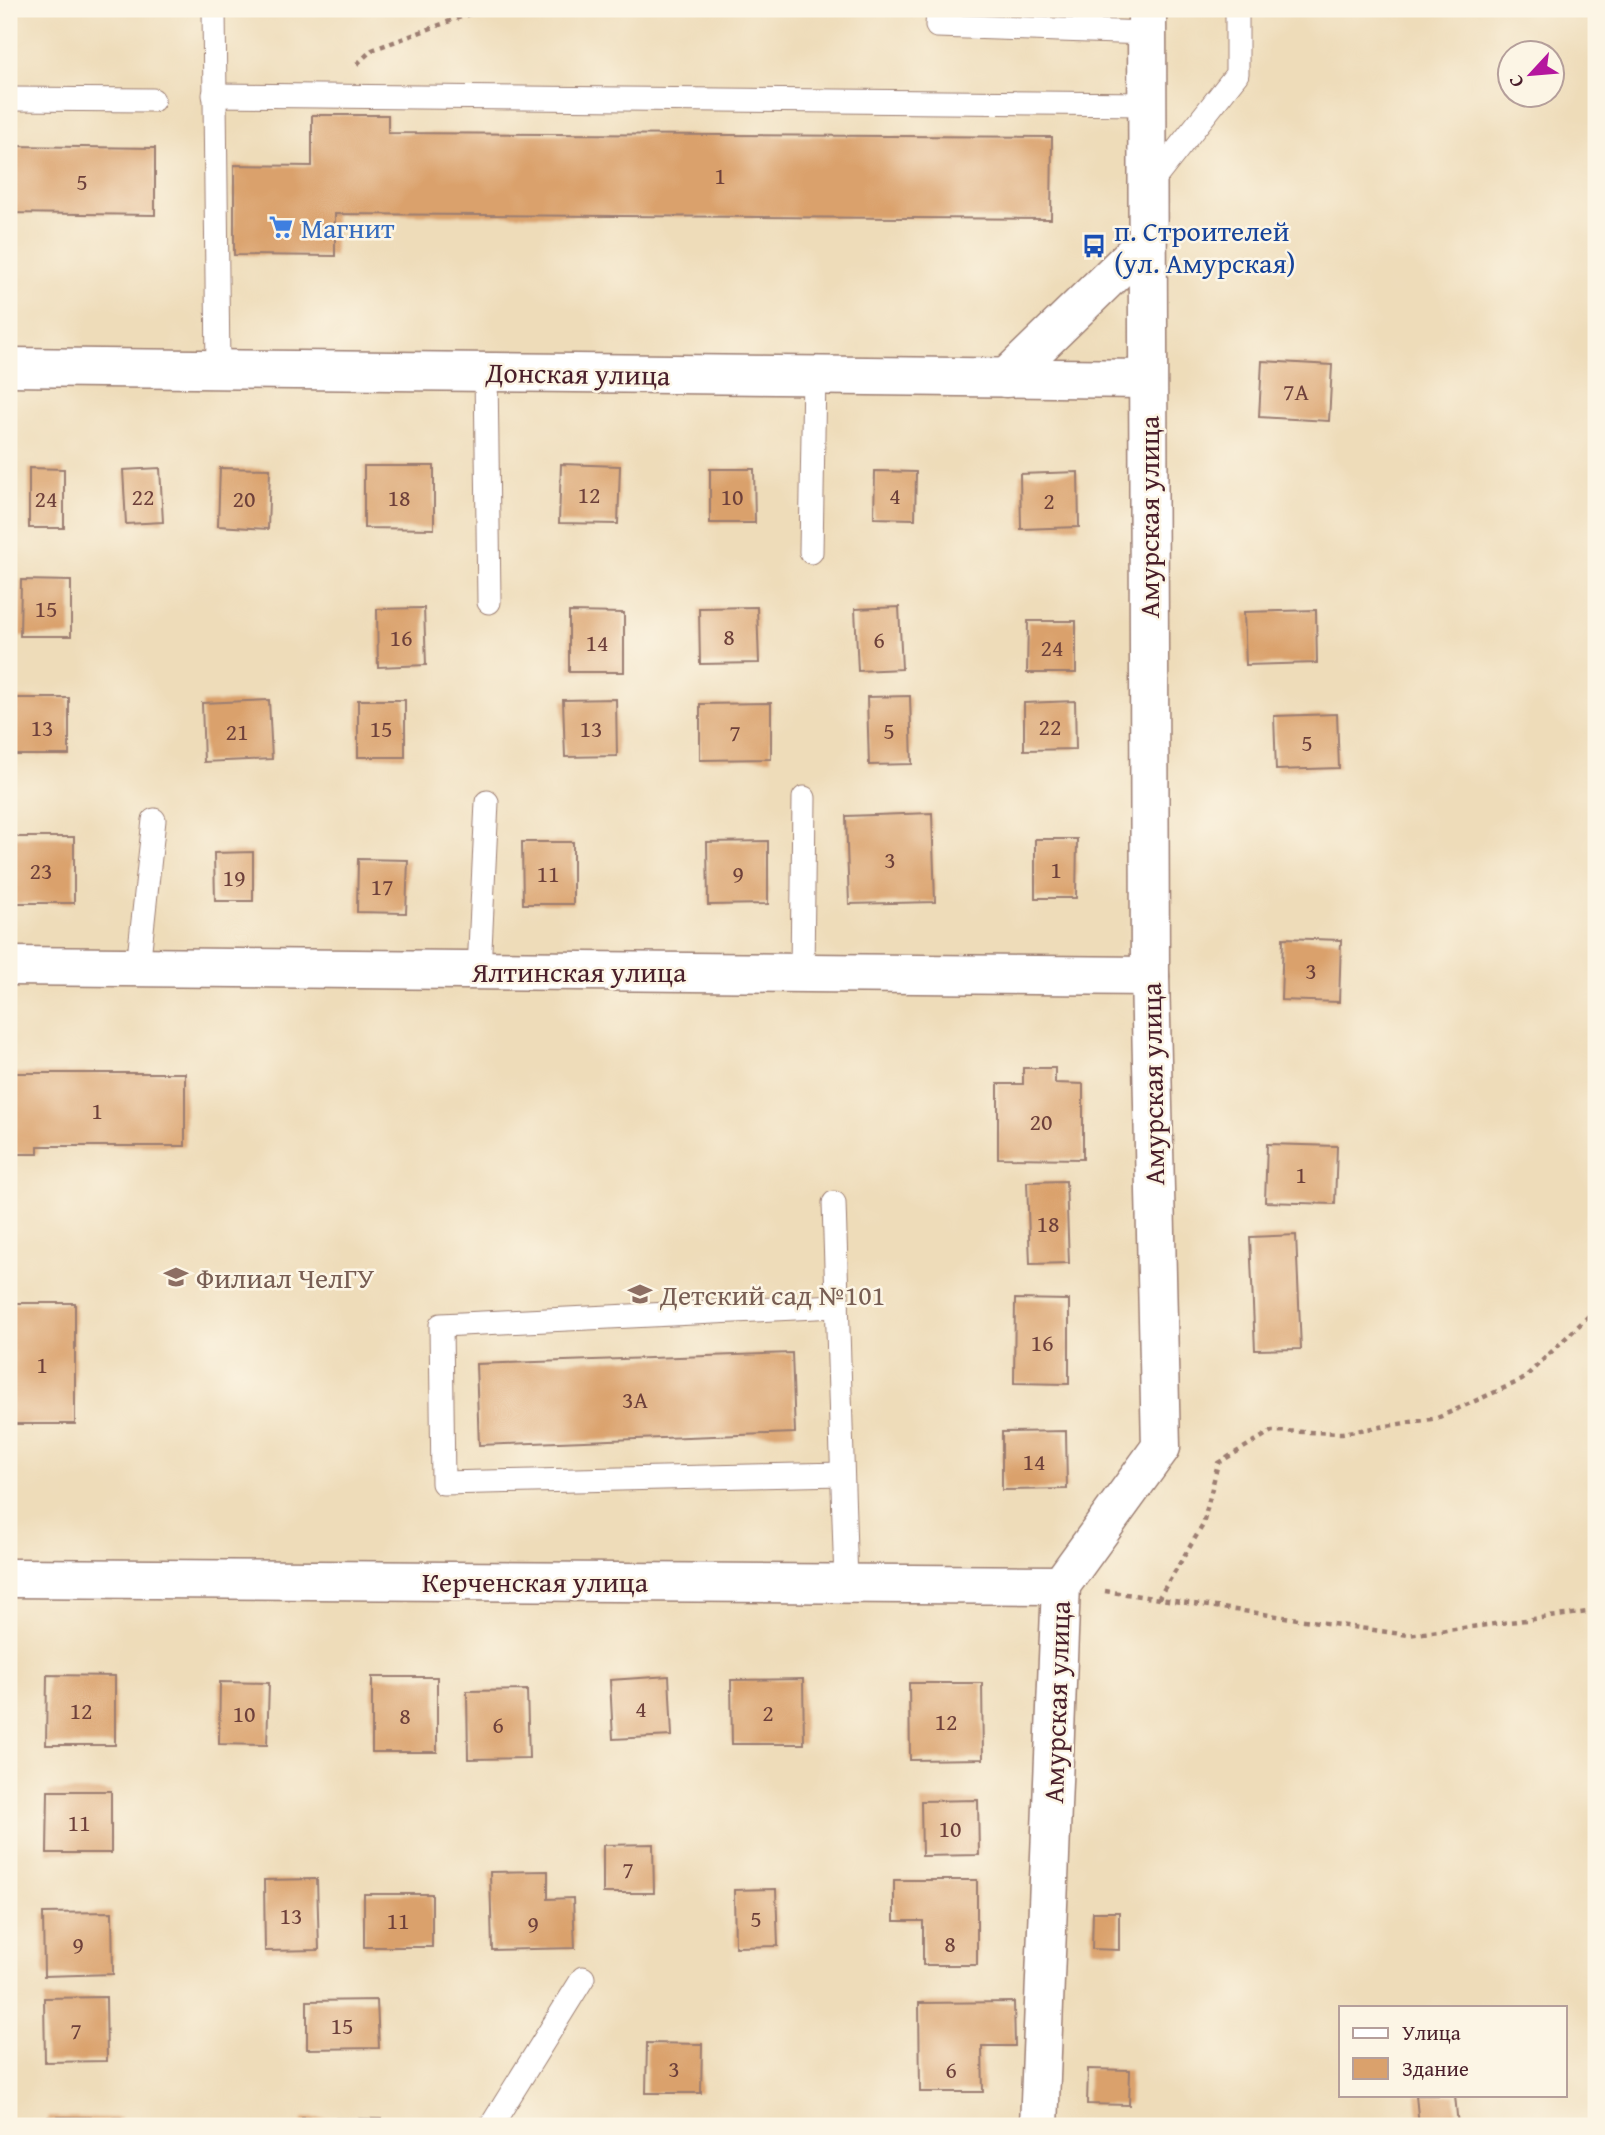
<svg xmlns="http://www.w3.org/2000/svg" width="1605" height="2135" font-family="'Gentium Book Plus',serif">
	<rect width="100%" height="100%" fill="#fcf5e5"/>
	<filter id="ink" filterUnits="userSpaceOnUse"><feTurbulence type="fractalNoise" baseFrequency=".0143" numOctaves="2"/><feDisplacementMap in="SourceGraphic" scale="14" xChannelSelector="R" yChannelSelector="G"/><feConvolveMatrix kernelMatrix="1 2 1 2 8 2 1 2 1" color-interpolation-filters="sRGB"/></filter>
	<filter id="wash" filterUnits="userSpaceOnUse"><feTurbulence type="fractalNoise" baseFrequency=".00686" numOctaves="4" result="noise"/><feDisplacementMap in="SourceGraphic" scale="28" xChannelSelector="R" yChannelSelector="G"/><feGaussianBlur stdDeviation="1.57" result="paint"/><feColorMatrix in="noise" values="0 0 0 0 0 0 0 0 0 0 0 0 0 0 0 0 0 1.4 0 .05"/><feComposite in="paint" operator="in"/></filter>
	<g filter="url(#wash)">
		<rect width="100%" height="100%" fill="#eedcb9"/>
		<g id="blocks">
			<g fill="#daa16c">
				<path d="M312,115h76v18l664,4 -1,82 -716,-5v42l-101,-1v-90l78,1z"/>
				<path d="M9,146l146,2v67l-146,-2z"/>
				<path d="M1262,361l70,4 -3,56 -70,-4z"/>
				<path d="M561,464l59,2 -2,58 -59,-1z"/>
				<path d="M364,466h70v63l-70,-1z"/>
				<path d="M29,468l35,1v59h-35z"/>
				<path d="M160,468l3,54 -37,2 -3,-54z"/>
				<path d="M220,468l50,1 -2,60 -50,-3z"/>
				<path d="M710,469h44l1,54h-45z"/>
				<path d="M875,471l41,1 -1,47 -41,-1z"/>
				<path d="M1078,472l1,55 -58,2 -1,-55z"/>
				<path d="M21,580l50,1v55h-51z"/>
				<path d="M757,607l2,56 -59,1 -1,-56z"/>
				<path d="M899,607l3,62 -44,2 -3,-62z"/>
				<path d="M424,608l2,57 -48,2 -1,-58z"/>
				<path d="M1316,610l1,53 -71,2 -2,-53z"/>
				<path d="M569,612l55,1v59h-55z"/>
				<path d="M1028,621h48v52h-49z"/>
				<path d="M910,696l2,68 -43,1 -2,-68z"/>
				<rect x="14" y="698" width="55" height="57"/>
				<path d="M616,699l1,57 -52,1 -2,-57z"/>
				<path d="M269,700l3,59 -68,3 -2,-59z"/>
				<rect x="358" y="700" width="47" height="57"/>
				<path d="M1075,701l1,48 -52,1v-47z"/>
				<path d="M771,703v56l-71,1v-56z"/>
				<path d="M1337,714l2,54 -63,2 -2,-54z"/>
				<path d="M932,813l3,89 -86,2 -3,-88z"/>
				<rect x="9" y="837" width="65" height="66"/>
				<path d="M1035,839h42l-1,59h-41z"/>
				<path d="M768,841v63l-60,1 -1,-63z"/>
				<path d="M522,842h51v62h-50z"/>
				<path d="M253,852v49h-38l-1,-48z"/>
				<path d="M358,859l50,1 -2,53 -49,-1z"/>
				<path d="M1283,938l58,2 -2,62 -58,-2z"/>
				<path d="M1023,1068h32v15l28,1v75l-85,-1v-74h25z"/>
				<path d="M9,1073h176v73h-147v8h-29z"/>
				<path d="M1267,1144l70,2 -2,58 -70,-2z"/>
				<path d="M1066,1181l3,82 -39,1 -3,-82z"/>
				<path d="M1296,1235l5,114 -46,1 -5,-113z"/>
				<path d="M1015,1299l54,1v84l-55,-1z"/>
				<rect x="9" y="1303" width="66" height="121"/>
				<path d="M792,1353l3,80 -316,12 -3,-81z"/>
				<path d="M1066,1431l1,58 -65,1v-58z"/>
				<path d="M47,1675l68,1v69h-69z"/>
				<path d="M669,1676l3,60 -59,3 -3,-59z"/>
				<rect x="372" y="1677" width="65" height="75"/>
				<path d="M803,1679l1,65h-72l-1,-64z"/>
				<path d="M220,1682l49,1 -2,62 -48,-1z"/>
				<path d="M909,1683h73l1,76 -73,1z"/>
				<path d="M527,1690l2,68 -61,1 -1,-68z"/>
				<path d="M48,1791h63v62h-64z"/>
				<path d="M978,1800l1,55 -57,1 -1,-55z"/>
				<path d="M653,1844l1,49h-51v-48z"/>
				<path d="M548,1871v28l25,-1 2,50 -83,2 -2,-78z"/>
				<path d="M317,1879l2,71 -54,1 -1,-71z"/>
				<path d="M894,1880h83v85h-54v-44h-29z"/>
				<path d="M776,1889l2,57 -43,1 -1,-57z"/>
				<rect x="364" y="1894" width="68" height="53"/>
				<path d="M112,1912l1,62 -69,2 -1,-63z"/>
				<path d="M1093,1912h26v38l-27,-1z"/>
				<path d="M106,1997l1,64 -62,1 -1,-64z"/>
				<path d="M377,2000l2,48 -72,1v-48z"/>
				<path d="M1014,2002l1,44h-33l1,46h-63l-1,-89z"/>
				<path d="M647,2043l55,1 -1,49h-55z"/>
				<path d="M1088,2069l42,1 -1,35 -42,-1z"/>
				<path d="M1416,2095h39l3,31h-39z"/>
				<path d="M48,2117l73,1v8h-73z"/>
				<path d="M302,2118l79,1v7h-79z"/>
				<rect x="650" y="2123" width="65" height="3"/>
			</g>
		</g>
	</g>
	<g filter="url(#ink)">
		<use href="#blocks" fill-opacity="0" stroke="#9c7e72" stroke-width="2"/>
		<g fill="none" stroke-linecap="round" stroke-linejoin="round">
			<g stroke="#9c7e72" stroke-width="25">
				<g id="service">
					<path d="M214,9l4,360"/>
					<path d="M938,9l-1,17 210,7"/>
					<path d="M214,95l933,9"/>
					<path d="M9,99l144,1"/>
					<path d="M1147,188l90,-114v-65"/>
					<path d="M486,372l3,230"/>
					<path d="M811,552l3,-177"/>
					<path d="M138,967l16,-147"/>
					<path d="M479,970l8,-168"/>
					<path d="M802,973l2,-175"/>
					<path d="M834,1203l12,380"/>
					<path d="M837,1306l-396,19 2,158 399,-9"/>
					<path d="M491,2126l92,-148"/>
				</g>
			</g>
			<g stroke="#9c7e72" stroke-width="41">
				<g id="minor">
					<path d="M9,367l1138,12"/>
					<path d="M1006,378l141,-137"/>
					<path d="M9,966l1141,10"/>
					<path d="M9,1578l1052,7"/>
					<path d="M1039,2126l22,-541 100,-138 -11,-471 -3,-967"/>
				</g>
			</g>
			<g stroke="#9c7e72" stroke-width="4.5" stroke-dasharray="5 5" stroke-linecap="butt">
				<path d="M357,64l15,-14 111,-41"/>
				<path d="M1105,1591l303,44 188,-24"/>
				<path d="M1158,1599l45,-74 15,-62 54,-32 70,2 95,-15 85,-38 74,-71"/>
			</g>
			<use href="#service" stroke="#fff" stroke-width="23"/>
			<use href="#minor" stroke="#fff" stroke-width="38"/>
		</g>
	</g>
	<defs>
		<g id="supermarket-bare" transform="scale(1.89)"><path d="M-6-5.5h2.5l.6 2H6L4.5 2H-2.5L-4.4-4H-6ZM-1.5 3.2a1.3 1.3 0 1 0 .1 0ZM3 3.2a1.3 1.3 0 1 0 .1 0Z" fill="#3f7fe0" stroke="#fcf5e5" stroke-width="2.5" paint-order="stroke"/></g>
		<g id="bus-bare" transform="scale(1.89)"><path d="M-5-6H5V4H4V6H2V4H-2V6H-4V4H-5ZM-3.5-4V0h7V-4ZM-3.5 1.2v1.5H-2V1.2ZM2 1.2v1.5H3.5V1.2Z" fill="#1a4fb4" stroke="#fcf5e5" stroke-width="2.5" paint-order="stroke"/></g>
		<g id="university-bare" transform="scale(1.89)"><path d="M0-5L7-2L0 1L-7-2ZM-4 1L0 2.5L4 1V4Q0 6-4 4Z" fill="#8d6e63" stroke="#fcf5e5" stroke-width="2.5" paint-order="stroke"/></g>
		<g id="school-bare" transform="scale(1.89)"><path d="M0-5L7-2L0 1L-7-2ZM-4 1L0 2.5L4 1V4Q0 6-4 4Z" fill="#8d6e63" stroke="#fcf5e5" stroke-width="2.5" paint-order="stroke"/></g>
	</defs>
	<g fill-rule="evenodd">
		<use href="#supermarket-bare" x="281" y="227"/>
		<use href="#bus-bare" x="1094" y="246"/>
		<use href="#university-bare" x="176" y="1277"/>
		<use href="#school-bare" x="640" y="1294"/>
	</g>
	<g text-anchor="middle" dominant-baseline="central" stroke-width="5" stroke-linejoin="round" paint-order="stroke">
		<g font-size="24" fill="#6e403b">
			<text x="720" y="175">1</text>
			<text x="82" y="181">5</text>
			<text x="1296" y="391">7А</text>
			<text x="589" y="494">12</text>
			<text x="895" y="495">4</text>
			<text x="143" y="496">22</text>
			<text x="732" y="496">10</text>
			<text x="399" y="497">18</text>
			<text x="46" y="498">24</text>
			<text x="244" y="498">20</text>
			<text x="1049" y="500">2</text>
			<text x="46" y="608">15</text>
			<text x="729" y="636">8</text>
			<text x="401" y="637">16</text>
			<text x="879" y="639">6</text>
			<text x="597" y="642">14</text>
			<text x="1052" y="647">24</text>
			<text x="1050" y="726">22</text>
			<text x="42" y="727">13</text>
			<text x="381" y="728">15</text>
			<text x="591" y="728">13</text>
			<text x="889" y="730">5</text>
			<text x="237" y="731">21</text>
			<text x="735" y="732">7</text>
			<text x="1307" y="742">5</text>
			<text x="890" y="859">3</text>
			<text x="1056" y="869">1</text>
			<text x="41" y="870">23</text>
			<text x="548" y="873">11</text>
			<text x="738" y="873">9</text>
			<text x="234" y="877">19</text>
			<text x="382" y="886">17</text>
			<text x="1311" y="970">3</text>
			<text x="97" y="1110">1</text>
			<text x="1041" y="1121">20</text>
			<text x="1301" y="1174">1</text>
			<text x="1048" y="1223">18</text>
			<text x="1042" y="1342">16</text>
			<text x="42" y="1364">1</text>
			<text x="635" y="1399">3А</text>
			<text x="1034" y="1461">14</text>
			<text x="641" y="1708">4</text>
			<text x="81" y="1710">12</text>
			<text x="768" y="1712">2</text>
			<text x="244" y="1713">10</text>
			<text x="405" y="1715">8</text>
			<text x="946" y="1721">12</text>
			<text x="498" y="1724">6</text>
			<text x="79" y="1822">11</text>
			<text x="950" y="1828">10</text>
			<text x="628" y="1869">7</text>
			<text x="291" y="1915">13</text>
			<text x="756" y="1918">5</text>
			<text x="398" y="1920">11</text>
			<text x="533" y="1923">9</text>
			<text x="950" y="1943">8</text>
			<text x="78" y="1944">9</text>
			<text x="342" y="2025">15</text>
			<text x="76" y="2030">7</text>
			<text x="674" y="2068">3</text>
			<text x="951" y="2069">6</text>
		</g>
		<g font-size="28" fill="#366cbe" stroke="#fcf5e5" text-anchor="start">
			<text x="301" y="227">Магнит</text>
		</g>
		<g font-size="28" fill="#164399" stroke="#fcf5e5" text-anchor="start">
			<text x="1114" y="230">п. Строителей<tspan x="1114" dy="32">(ул. Амурская)</tspan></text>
		</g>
		<g font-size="28" fill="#4a1f2b" stroke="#fcf5e5">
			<text transform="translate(578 373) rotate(1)">Донская улица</text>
			<text transform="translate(1148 517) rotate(-90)">Амурская улица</text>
			<text x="579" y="971">Ялтинская улица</text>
			<text transform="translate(1152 1084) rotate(-91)">Амурская улица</text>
			<text x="535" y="1581">Керченская улица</text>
			<text transform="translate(1056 1702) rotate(-88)">Амурская улица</text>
		</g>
		<g font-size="28" fill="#785e54" stroke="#fcf5e5" text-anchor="start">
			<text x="196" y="1277">Филиал ЧелГУ</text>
			<text x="660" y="1294">Детский сад №101</text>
		</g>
	</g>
	<rect width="1605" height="2135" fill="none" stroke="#fcf5e5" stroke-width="35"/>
	<rect x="1339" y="2006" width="228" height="91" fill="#fcf5e5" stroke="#b59f9b" stroke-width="2"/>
	<rect x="1353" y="2028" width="35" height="10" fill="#ffffff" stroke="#b59f9b" stroke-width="2"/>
	<text x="1402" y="2040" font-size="21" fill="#4a1f2b">Улица</text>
	<rect x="1353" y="2058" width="35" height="21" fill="#daa16c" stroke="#b59f9b" stroke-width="2"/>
	<text x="1402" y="2076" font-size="21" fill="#4a1f2b">Здание</text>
	<g transform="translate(1531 74) rotate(244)"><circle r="33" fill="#fcf5e5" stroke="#b59f9b" stroke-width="2"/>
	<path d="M0-5L12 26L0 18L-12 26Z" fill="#b5179e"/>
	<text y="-10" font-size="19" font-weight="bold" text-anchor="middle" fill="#4a1f2b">С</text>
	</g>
</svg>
